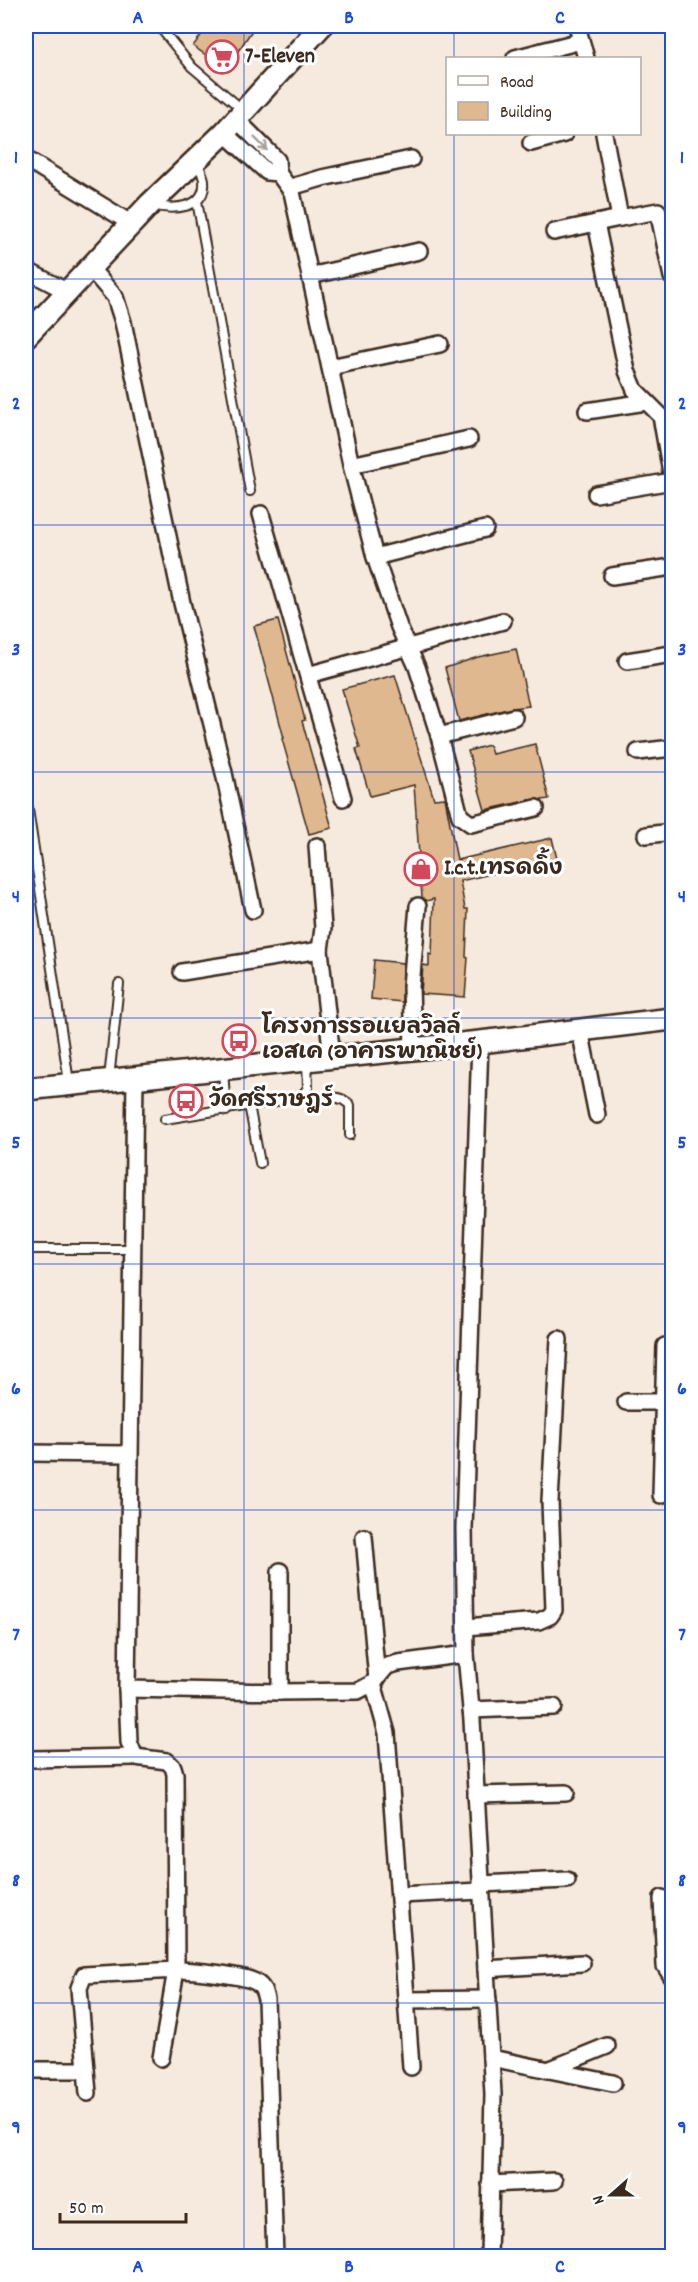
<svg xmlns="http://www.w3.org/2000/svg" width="698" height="2282" font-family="Dekko,'Playpen Sans Thai',sans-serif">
	<rect width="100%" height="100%" fill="#f5eadd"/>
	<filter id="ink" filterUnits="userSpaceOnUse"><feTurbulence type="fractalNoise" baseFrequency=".0167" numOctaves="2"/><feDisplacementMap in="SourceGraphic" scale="12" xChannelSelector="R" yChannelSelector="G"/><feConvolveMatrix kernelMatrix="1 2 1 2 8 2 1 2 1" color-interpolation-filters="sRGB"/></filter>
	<g filter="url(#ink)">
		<g fill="#dfb88f" stroke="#3b2a1e" stroke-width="1.5">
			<path d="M208,26h47l-29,43 -33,-23z"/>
			<path d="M278,620l27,100 -3,1 30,107 -23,6 -27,-95 2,-1 -30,-112z"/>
			<path d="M516,649l13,57 -17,2 -53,13 -14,-53 33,-11z"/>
			<path d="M395,675l39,124 11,-1 12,62 95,-22 5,21 -97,22 5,28h3l-2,48 2,1 -3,39 -44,-3 2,-29 6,1v-12l3,1 2,-56 -8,2 -4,-4 -8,-112 -44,11 -14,-47 4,-1 -18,-59z"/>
			<path d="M535,744l14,55 -7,1 -8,-1 -49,11 -17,-59 21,-6 3,9z"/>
			<path d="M374,960l29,3 -1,39 -31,-3z"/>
		</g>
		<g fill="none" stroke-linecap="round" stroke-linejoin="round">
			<g stroke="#3b2a1e" stroke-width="12">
				<g id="lane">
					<path d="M159,26l33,41 51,43"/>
					<path d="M197,201l53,290"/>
					<path d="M152,205c20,5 55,5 52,-25 -1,-6 -5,-13 -7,-18"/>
					<path d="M26,796l43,286"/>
					<path d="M223,1070l3,41"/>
					<path d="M109,1079l10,-95"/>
					<path d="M305,1093c16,10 30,-3 45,12v30"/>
					<path d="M249,1105l11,58"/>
					<path d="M165,1119l136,-22 7,-9 -1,-27"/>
					<path d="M26,1249h106"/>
				</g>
			</g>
			<g stroke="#3b2a1e" stroke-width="20">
				<g id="street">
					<path d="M577,26l9,32"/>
					<path d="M515,58l66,-17"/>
					<path d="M237,120l40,40 1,13 14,19 59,273 24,92 24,70 18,40 22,69 21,80 11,8 65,-16"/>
					<path d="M224,133l43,39 11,1"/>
					<path d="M604,134l16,84 -24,5 31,148 8,19 26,26 11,62"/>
					<path d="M531,143l33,-9"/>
					<path d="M26,159l106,65"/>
					<path d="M291,187l31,-9 89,-19"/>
					<path d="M620,218l38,-7 14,66"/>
					<path d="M554,232l42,-9"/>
					<path d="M91,269l24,28 8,25 59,281 42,170 29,137"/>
					<path d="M26,270l42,22"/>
					<path d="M310,276l109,-25"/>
					<path d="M330,367l110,-23"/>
					<path d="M587,411l59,-9"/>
					<path d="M351,465l118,-26"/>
					<path d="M596,494l76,-13"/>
					<path d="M261,514l82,284"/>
					<path d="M375,557l110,-28"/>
					<path d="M612,576l60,-9"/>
					<path d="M627,661l45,-7"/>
					<path d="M308,675l195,-54"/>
					<path d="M439,736l75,-19"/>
					<path d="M638,752l34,-4"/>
					<path d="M646,835l26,-3"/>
					<path d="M317,846l6,82 -3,22"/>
					<path d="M182,972l138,-22 12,107"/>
					<path d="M580,1030l17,85"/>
					<path d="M480,1042l-16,486 2,126 6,66 21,374 -4,162"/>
					<path d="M413,1048l-2,-61 7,-81"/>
					<path d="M135,1077l-8,612 2,53 6,15 32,4 6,6 2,7 1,196c14,0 71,5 81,13 6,4 7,9 9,16l9,257"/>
					<path d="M626,1402h46"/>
					<path d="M26,1453l103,1"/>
					<path d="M661,1495l4,-149"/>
					<path d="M364,1537l13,142"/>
					<path d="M280,1571v121"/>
					<path d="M466,1627l73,-6 11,-5 4,-6 -4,-109 9,-162"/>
					<path d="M373,1683l14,50 24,334"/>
					<path d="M127,1689l153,3 78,-1 15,-8 14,-17 11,-3 68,-9"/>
					<path d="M471,1710l83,-3"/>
					<path d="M32,1759l103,-2"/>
					<path d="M476,1795l90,-2"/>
					<path d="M481,1884l86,-4"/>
					<path d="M399,1895l82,-4"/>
					<path d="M662,1898l3,68 7,11"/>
					<path d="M486,1969l96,-6"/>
					<path d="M406,2000l82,-1"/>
					<path d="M491,2058l122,25"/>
					<path d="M26,2070h60"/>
					<path d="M548,2070l59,-24"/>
					<path d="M88,2093l-9,-105 5,-13 92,-5 -15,88"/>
					<path d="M490,2184l64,-3"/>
				</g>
			</g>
			<g stroke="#3b2a1e" stroke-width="26">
				<g id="secondary">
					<path d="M26,336l124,-132 74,-71 97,-107"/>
					<path d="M26,1089l454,-47 192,-23"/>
				</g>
			</g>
			<use href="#lane" stroke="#fff" stroke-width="8"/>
			<use href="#street" stroke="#fff" stroke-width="15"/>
			<use href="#secondary" stroke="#fff" stroke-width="21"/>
		</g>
		<defs><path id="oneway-shaft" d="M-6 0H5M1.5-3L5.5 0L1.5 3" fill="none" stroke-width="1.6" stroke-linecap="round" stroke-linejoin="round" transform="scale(1.5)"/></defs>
		<use stroke="#a79f9a" href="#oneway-shaft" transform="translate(261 144) rotate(45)"/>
	</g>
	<path fill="none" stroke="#1d4ed8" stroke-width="1.5" stroke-opacity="0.55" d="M244,26v2230M454,26v32M454,134v2122M26,279h646M26,525h646M26,772h646M26,1018h646M26,1264h646M26,1510h646M26,1757h646M26,2003h646"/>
	<defs>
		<g id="supermarket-ring" transform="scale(1.725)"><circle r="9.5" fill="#fff" stroke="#d1495b" stroke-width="1.5"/><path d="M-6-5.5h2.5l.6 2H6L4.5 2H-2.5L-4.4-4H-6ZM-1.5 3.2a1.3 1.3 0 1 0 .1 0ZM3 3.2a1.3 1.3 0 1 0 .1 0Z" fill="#d1495b"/></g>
		<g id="shop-ring" transform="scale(1.725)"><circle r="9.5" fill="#fff" stroke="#d1495b" stroke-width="1.5"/><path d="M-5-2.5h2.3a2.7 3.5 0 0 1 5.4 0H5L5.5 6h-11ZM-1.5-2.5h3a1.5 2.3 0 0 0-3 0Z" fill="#d1495b"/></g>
		<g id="bus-ring" transform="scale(1.725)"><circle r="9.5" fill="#fff" stroke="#d1495b" stroke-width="1.5"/><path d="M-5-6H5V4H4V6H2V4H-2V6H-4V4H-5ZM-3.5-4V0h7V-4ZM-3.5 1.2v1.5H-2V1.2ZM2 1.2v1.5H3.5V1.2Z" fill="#d1495b"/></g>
	</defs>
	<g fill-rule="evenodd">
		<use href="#supermarket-ring" x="222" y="57"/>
		<use href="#shop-ring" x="421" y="869"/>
		<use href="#bus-ring" x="239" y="1041"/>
		<use href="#bus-ring" x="186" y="1101"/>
	</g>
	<g text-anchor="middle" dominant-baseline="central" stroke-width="6" stroke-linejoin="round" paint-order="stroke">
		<g font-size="22" font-weight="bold" fill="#3b2a1e" stroke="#fff" text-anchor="start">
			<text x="245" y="57">7-Eleven</text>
			<text x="444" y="869">I.c.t.เทรดดิ้ง</text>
			<text x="262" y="1028">โครงการรอแยลวิลล์<tspan x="262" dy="25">เอสเค (อาคารพาณิชย์)</tspan></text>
			<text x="209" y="1101">วัดศรีราษฎร์</text>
		</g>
	</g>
	<rect width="698" height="2282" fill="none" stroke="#fff" stroke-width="66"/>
	<rect x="446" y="57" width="195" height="78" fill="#ffffff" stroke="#b1aaa5" stroke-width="1.5"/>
	<rect x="458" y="76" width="30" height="9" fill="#ffffff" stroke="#b1aaa5" stroke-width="1.5"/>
	<text x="500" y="87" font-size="18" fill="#3b2a1e">Road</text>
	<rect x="458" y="102" width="30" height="18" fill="#dfb88f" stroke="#b1aaa5" stroke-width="1.5"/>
	<text x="500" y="117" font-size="18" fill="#3b2a1e">Building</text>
	<g transform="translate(611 2195) rotate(249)" stroke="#ffffff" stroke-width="4.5" paint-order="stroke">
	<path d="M0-4.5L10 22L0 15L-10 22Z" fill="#3b2a1e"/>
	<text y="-9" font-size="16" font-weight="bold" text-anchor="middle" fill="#3b2a1e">N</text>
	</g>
	<path d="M60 2213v9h126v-9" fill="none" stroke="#3b2a1e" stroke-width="3"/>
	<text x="69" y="2213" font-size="18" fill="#3b2a1e" stroke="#ffffff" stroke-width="4.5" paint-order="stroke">50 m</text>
	<rect x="33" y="33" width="632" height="2216" fill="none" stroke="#1d4ed8" stroke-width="2"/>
	<g font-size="20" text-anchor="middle" font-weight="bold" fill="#1d4ed8">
		<text x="138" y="23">A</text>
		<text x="349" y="23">B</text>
		<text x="560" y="23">C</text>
		<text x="16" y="163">1</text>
		<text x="682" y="163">1</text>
		<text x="16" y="409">2</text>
		<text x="682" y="409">2</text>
		<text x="16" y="655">3</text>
		<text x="682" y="655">3</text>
		<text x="16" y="902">4</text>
		<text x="682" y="902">4</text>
		<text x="16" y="1148">5</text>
		<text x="682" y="1148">5</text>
		<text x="16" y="1394">6</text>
		<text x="682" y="1394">6</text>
		<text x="16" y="1640">7</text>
		<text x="682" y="1640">7</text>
		<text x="16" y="1886">8</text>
		<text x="682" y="1886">8</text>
		<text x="16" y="2133">9</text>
		<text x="682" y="2133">9</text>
		<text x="138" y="2272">A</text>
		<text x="349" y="2272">B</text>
		<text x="560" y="2272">C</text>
	</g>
</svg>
